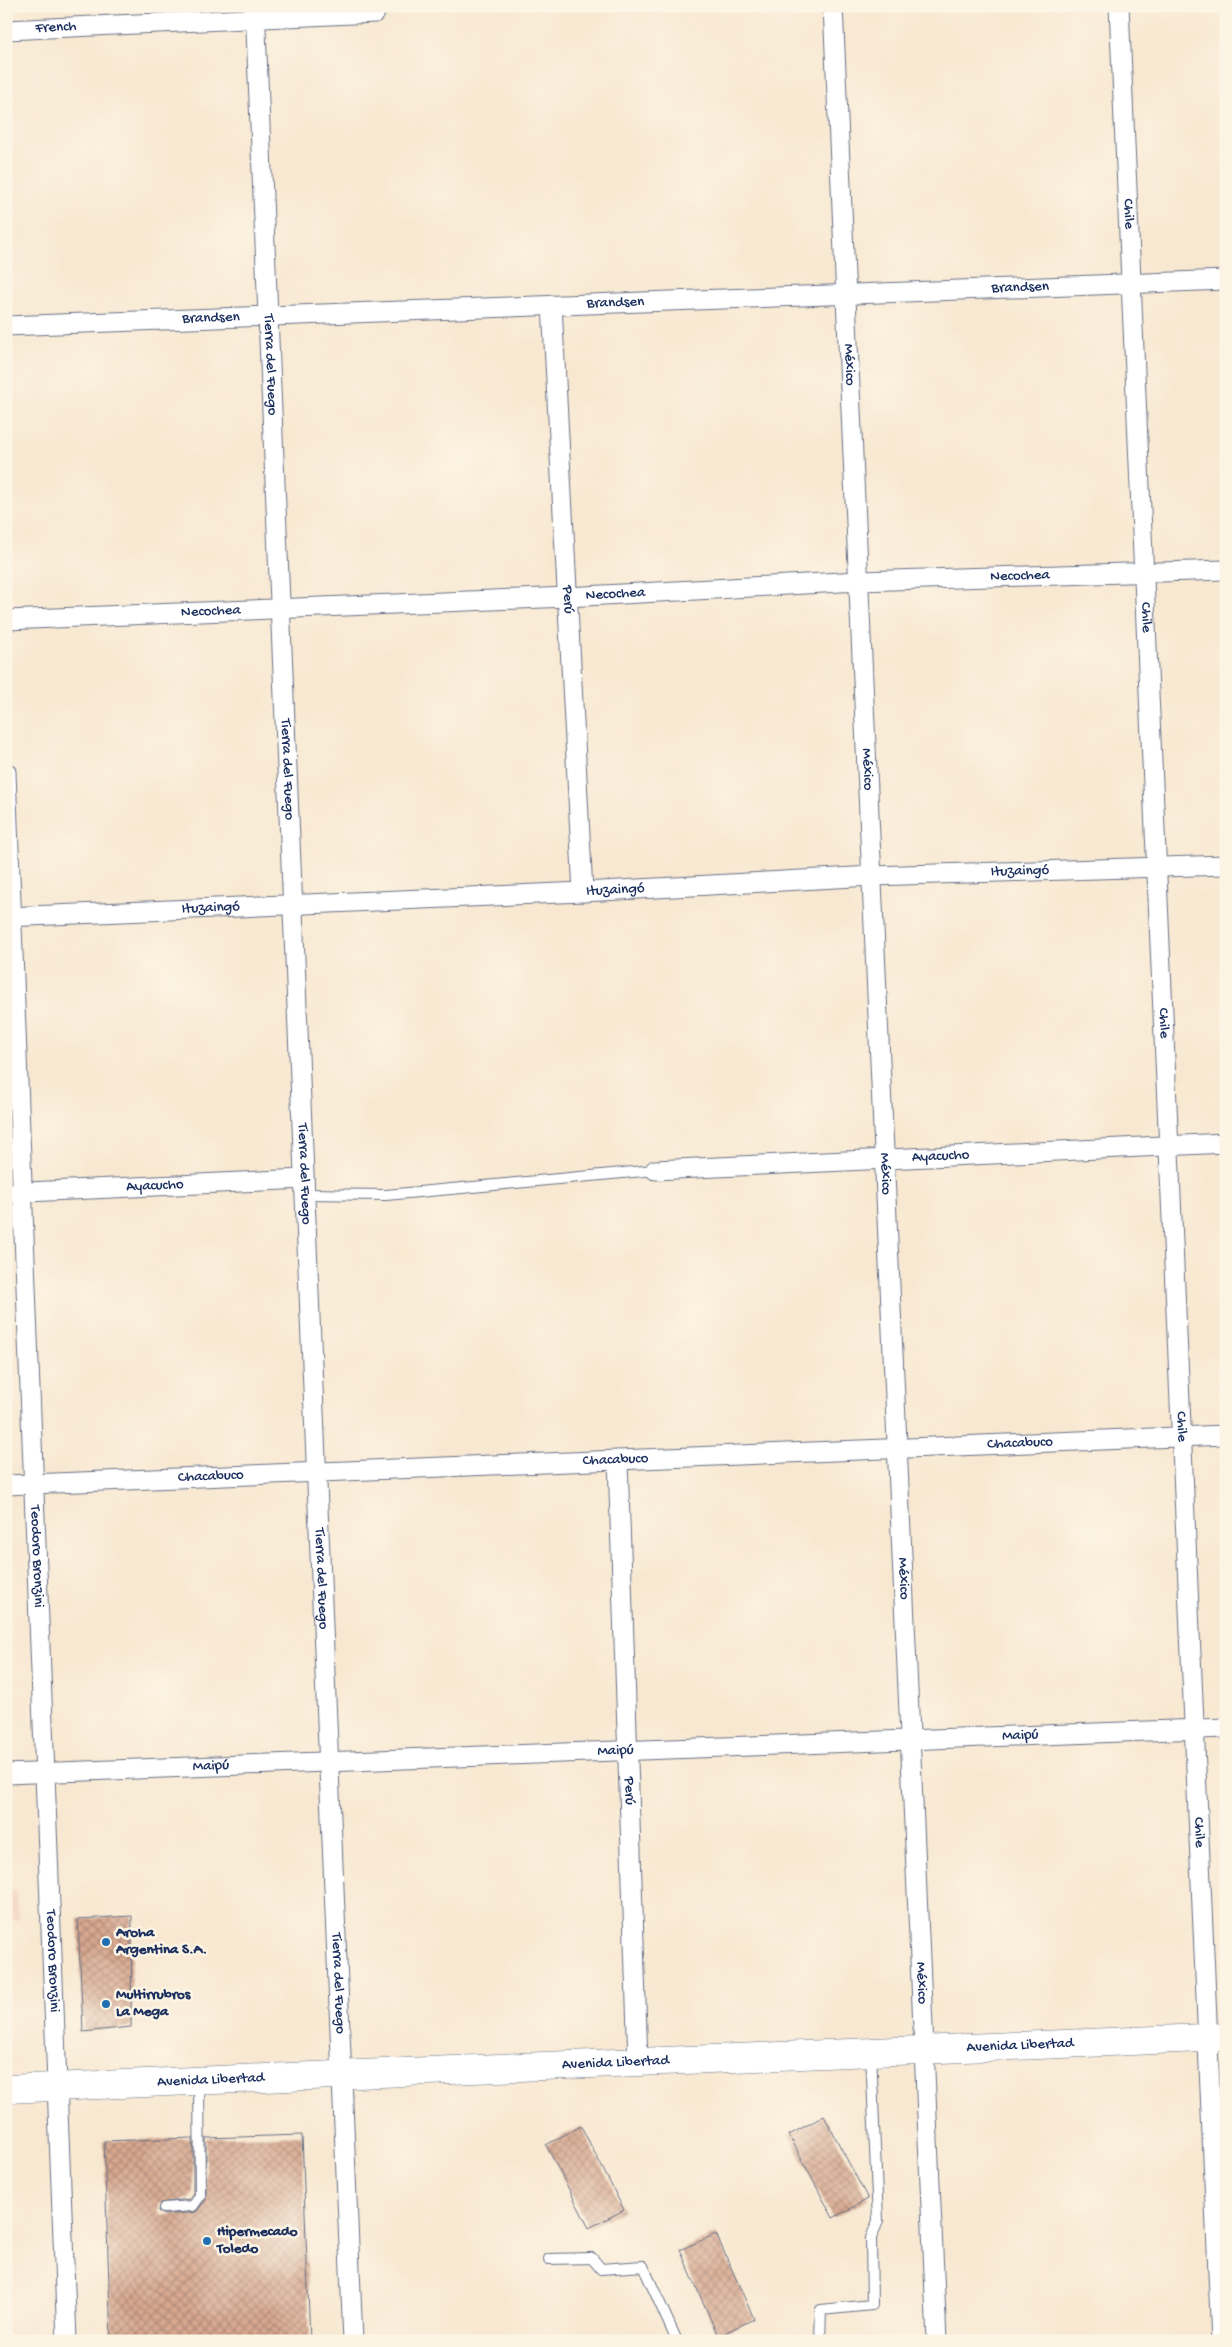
<svg xmlns="http://www.w3.org/2000/svg" width="1232" height="2347" font-family="'Gochi Hand',sans-serif">
	<defs>
		<pattern id="building-cross-hatch" width="8" height="8" patternUnits="userSpaceOnUse" patternTransform="scale(1.25)"><rect width="8" height="8" fill="#d8a88f"/><path d="M0 0l8 8M0 8l8-8" fill="none" stroke="#ae8978"/></pattern>
	</defs>
	<rect width="100%" height="100%" fill="#fcf5e5"/>
	<filter id="ink" filterUnits="userSpaceOnUse"><feTurbulence type="fractalNoise" baseFrequency=".02" numOctaves="2"/><feDisplacementMap in="SourceGraphic" scale="10" xChannelSelector="R" yChannelSelector="G"/><feConvolveMatrix kernelMatrix="1 2 1 2 8 2 1 2 1" color-interpolation-filters="sRGB"/></filter>
	<filter id="wash" filterUnits="userSpaceOnUse"><feTurbulence type="fractalNoise" baseFrequency=".0096" numOctaves="4" result="noise"/><feDisplacementMap in="SourceGraphic" scale="20" xChannelSelector="R" yChannelSelector="G"/><feGaussianBlur stdDeviation="1.12" result="paint"/><feColorMatrix in="noise" values="0 0 0 0 0 0 0 0 0 0 0 0 0 0 0 0 0 1.4 0 .05"/><feComposite in="paint" operator="in"/></filter>
	<g filter="url(#wash)">
		<rect width="100%" height="100%" fill="#f8e8d1"/>
		<path fill="#f4d4bf" d="M17,1891l2,29h-13v-28z"/>
		<g id="blocks">
			<g fill="url(#building-cross-hatch)">
				<path d="M132,1916l-1,111 -48,5 -5,-113z"/>
				<path d="M824,2116l44,83 -35,19 -44,-83z"/>
				<path d="M581,2126l43,84 -35,18 -43,-83z"/>
				<path d="M302,2135l8,206h-199l-7,-200 89,-3v56l-4,5 -29,4 -2,8 6,4 32,-3 10,-12v-62z"/>
				<path d="M716,2234l38,85 -36,17 -38,-86z"/>
			</g>
		</g>
	</g>
	<g filter="url(#ink)">
		<use href="#blocks" fill-opacity="0" stroke="#687086" stroke-width="1"/>
		<g fill="none" stroke-linecap="round" stroke-linejoin="round">
			<g stroke="#687086" stroke-width="12">
				<g id="service">
					<path d="M304,1194l82,1 269,-25"/>
					<path d="M164,2208l29,-2 7,-10 -1,-115"/>
					<path d="M549,2259l43,-1 9,11 42,-3 34,75"/>
					<path d="M820,2341l1,-31 51,-5 -1,-67 7,-17 -7,-169"/>
				</g>
			</g>
			<g stroke="#687086" stroke-width="21">
				<g id="minor">
					<path id="s1" d="M255,6l98,2335"/>
					<path id="s2" d="M833,6l104,2335"/>
					<path id="s3" d="M1119,6l102,2335"/>
					<path id="s4" d="M6,30l369,-17"/>
					<path id="s5" d="M552,305l31,587"/>
					<path id="s6" d="M6,326l1220,-46"/>
					<path id="s7" d="M6,620l561,-23 292,-16 367,-11"/>
					<path id="s8" d="M6,772l61,1569"/>
					<path id="s9" d="M6,917l577,-25 289,-16 354,-11"/>
					<path id="s10" d="M655,1170l571,-27"/>
					<path id="s11" d="M6,1193l298,-14"/>
					<path id="s12" d="M618,1460l20,602"/>
					<path id="s13" d="M6,1485l1220,-50"/>
					<path id="s14" d="M6,1774l1220,-46"/>
				</g>
			</g>
			<g stroke="#687086" stroke-width="29">
				<g id="secondary">
					<path id="s15" d="M6,2089l1220,-52"/>
				</g>
			</g>
			<use href="#service" stroke="#fff" stroke-width="10"/>
			<use href="#minor" stroke="#fff" stroke-width="19"/>
			<use href="#secondary" stroke="#fff" stroke-width="28"/>
		</g>
	</g>
	<g fill="#1f6fb2" stroke="#fcf5e5" stroke-width="2">
		<circle cx="106" cy="1942" r="5"/>
		<circle cx="106" cy="2004" r="5"/>
		<circle cx="207" cy="2241" r="5"/>
	</g>
	<g text-anchor="middle" dominant-baseline="central" stroke-width="5" stroke-linejoin="round" paint-order="stroke">
		<g font-size="15" fill="#1b2f5e" stroke="#fcf5e5">
			<text stroke="none"><textPath href="#s4" startOffset="50">French</textPath></text>
			<text stroke="none"><textPath href="#s3" startOffset="208">Chile</textPath></text>
			<text stroke="none"><textPath href="#s6" startOffset="1015">Brandsen</textPath></text>
			<text stroke="none"><textPath href="#s6" startOffset="610">Brandsen</textPath></text>
			<text stroke="none"><textPath href="#s6" startOffset="205">Brandsen</textPath></text>
			<text stroke="none"><textPath href="#s1" startOffset="359">Tierra del Fuego</textPath></text>
			<text stroke="none"><textPath href="#s2" startOffset="359">México</textPath></text>
			<text stroke="none"><textPath href="#s7" startOffset="1015">Necochea</textPath></text>
			<text stroke="none"><textPath href="#s7" startOffset="610">Necochea</textPath></text>
			<text stroke="none"><textPath href="#s5" startOffset="295">Perú</textPath></text>
			<text stroke="none"><textPath href="#s7" startOffset="205">Necochea</textPath></text>
			<text stroke="none"><textPath href="#s3" startOffset="612">Chile</textPath></text>
			<text stroke="none"><textPath href="#s1" startOffset="764">Tierra del Fuego</textPath></text>
			<text stroke="none"><textPath href="#s2" startOffset="764">México</textPath></text>
			<text stroke="none"><textPath href="#s9" startOffset="1015">Ituzaingó</textPath></text>
			<text stroke="none"><textPath href="#s9" startOffset="610">Ituzaingó</textPath></text>
			<text stroke="none"><textPath href="#s9" startOffset="205">Ituzaingó</textPath></text>
			<text stroke="none"><textPath href="#s3" startOffset="1018">Chile</textPath></text>
			<text stroke="none"><textPath href="#s10" startOffset="286">Ayacucho</textPath></text>
			<text stroke="none"><textPath href="#s2" startOffset="1169">México</textPath></text>
			<text stroke="none"><textPath href="#s1" startOffset="1169">Tierra del Fuego</textPath></text>
			<text stroke="none"><textPath href="#s11" startOffset="149">Ayacucho</textPath></text>
			<text stroke="none"><textPath href="#s3" startOffset="1422">Chile</textPath></text>
			<text stroke="none"><textPath href="#s13" startOffset="1015">Chacabuco</textPath></text>
			<text stroke="none"><textPath href="#s13" startOffset="610">Chacabuco</textPath></text>
			<text stroke="none"><textPath href="#s13" startOffset="205">Chacabuco</textPath></text>
			<text stroke="none"><textPath href="#s8" startOffset="785">Teodoro Bronzini</textPath></text>
			<text stroke="none"><textPath href="#s1" startOffset="1574">Tierra del Fuego</textPath></text>
			<text stroke="none"><textPath href="#s2" startOffset="1574">México</textPath></text>
			<text stroke="none"><textPath href="#s14" startOffset="1015">Maipú</textPath></text>
			<text stroke="none"><textPath href="#s14" startOffset="610">Maipú</textPath></text>
			<text stroke="none"><textPath href="#s14" startOffset="205">Maipú</textPath></text>
			<text stroke="none"><textPath href="#s12" startOffset="331">Perú</textPath></text>
			<text stroke="none"><textPath href="#s3" startOffset="1828">Chile</textPath></text>
			<text stroke="none"><textPath href="#s8" startOffset="1190">Teodoro Bronzini</textPath></text>
			<text stroke="none"><textPath href="#s1" startOffset="1979">Tierra del Fuego</textPath></text>
			<text stroke="none"><textPath href="#s2" startOffset="1979">México</textPath></text>
			<text stroke="none"><textPath href="#s15" startOffset="1015">Avenida Libertad</textPath></text>
			<text stroke="none"><textPath href="#s15" startOffset="610">Avenida Libertad</textPath></text>
			<text stroke="none"><textPath href="#s15" startOffset="205">Avenida Libertad</textPath></text>
		</g>
		<g font-size="15" font-weight="bold" fill="#1b2f5e" stroke="#fcf5e5" text-anchor="start">
			<text x="116" y="1933">Aroha<tspan x="116" dy="17">Argentina S.A.</tspan></text>
			<text x="116" y="1995">Multirrubros<tspan x="116" dy="17">La Mega</tspan></text>
			<text x="217" y="2232">Hipermecado<tspan x="217" dy="17">Toledo</tspan></text>
		</g>
	</g>
	<rect width="1232" height="2347" fill="none" stroke="#fcf5e5" stroke-width="25"/>
</svg>
